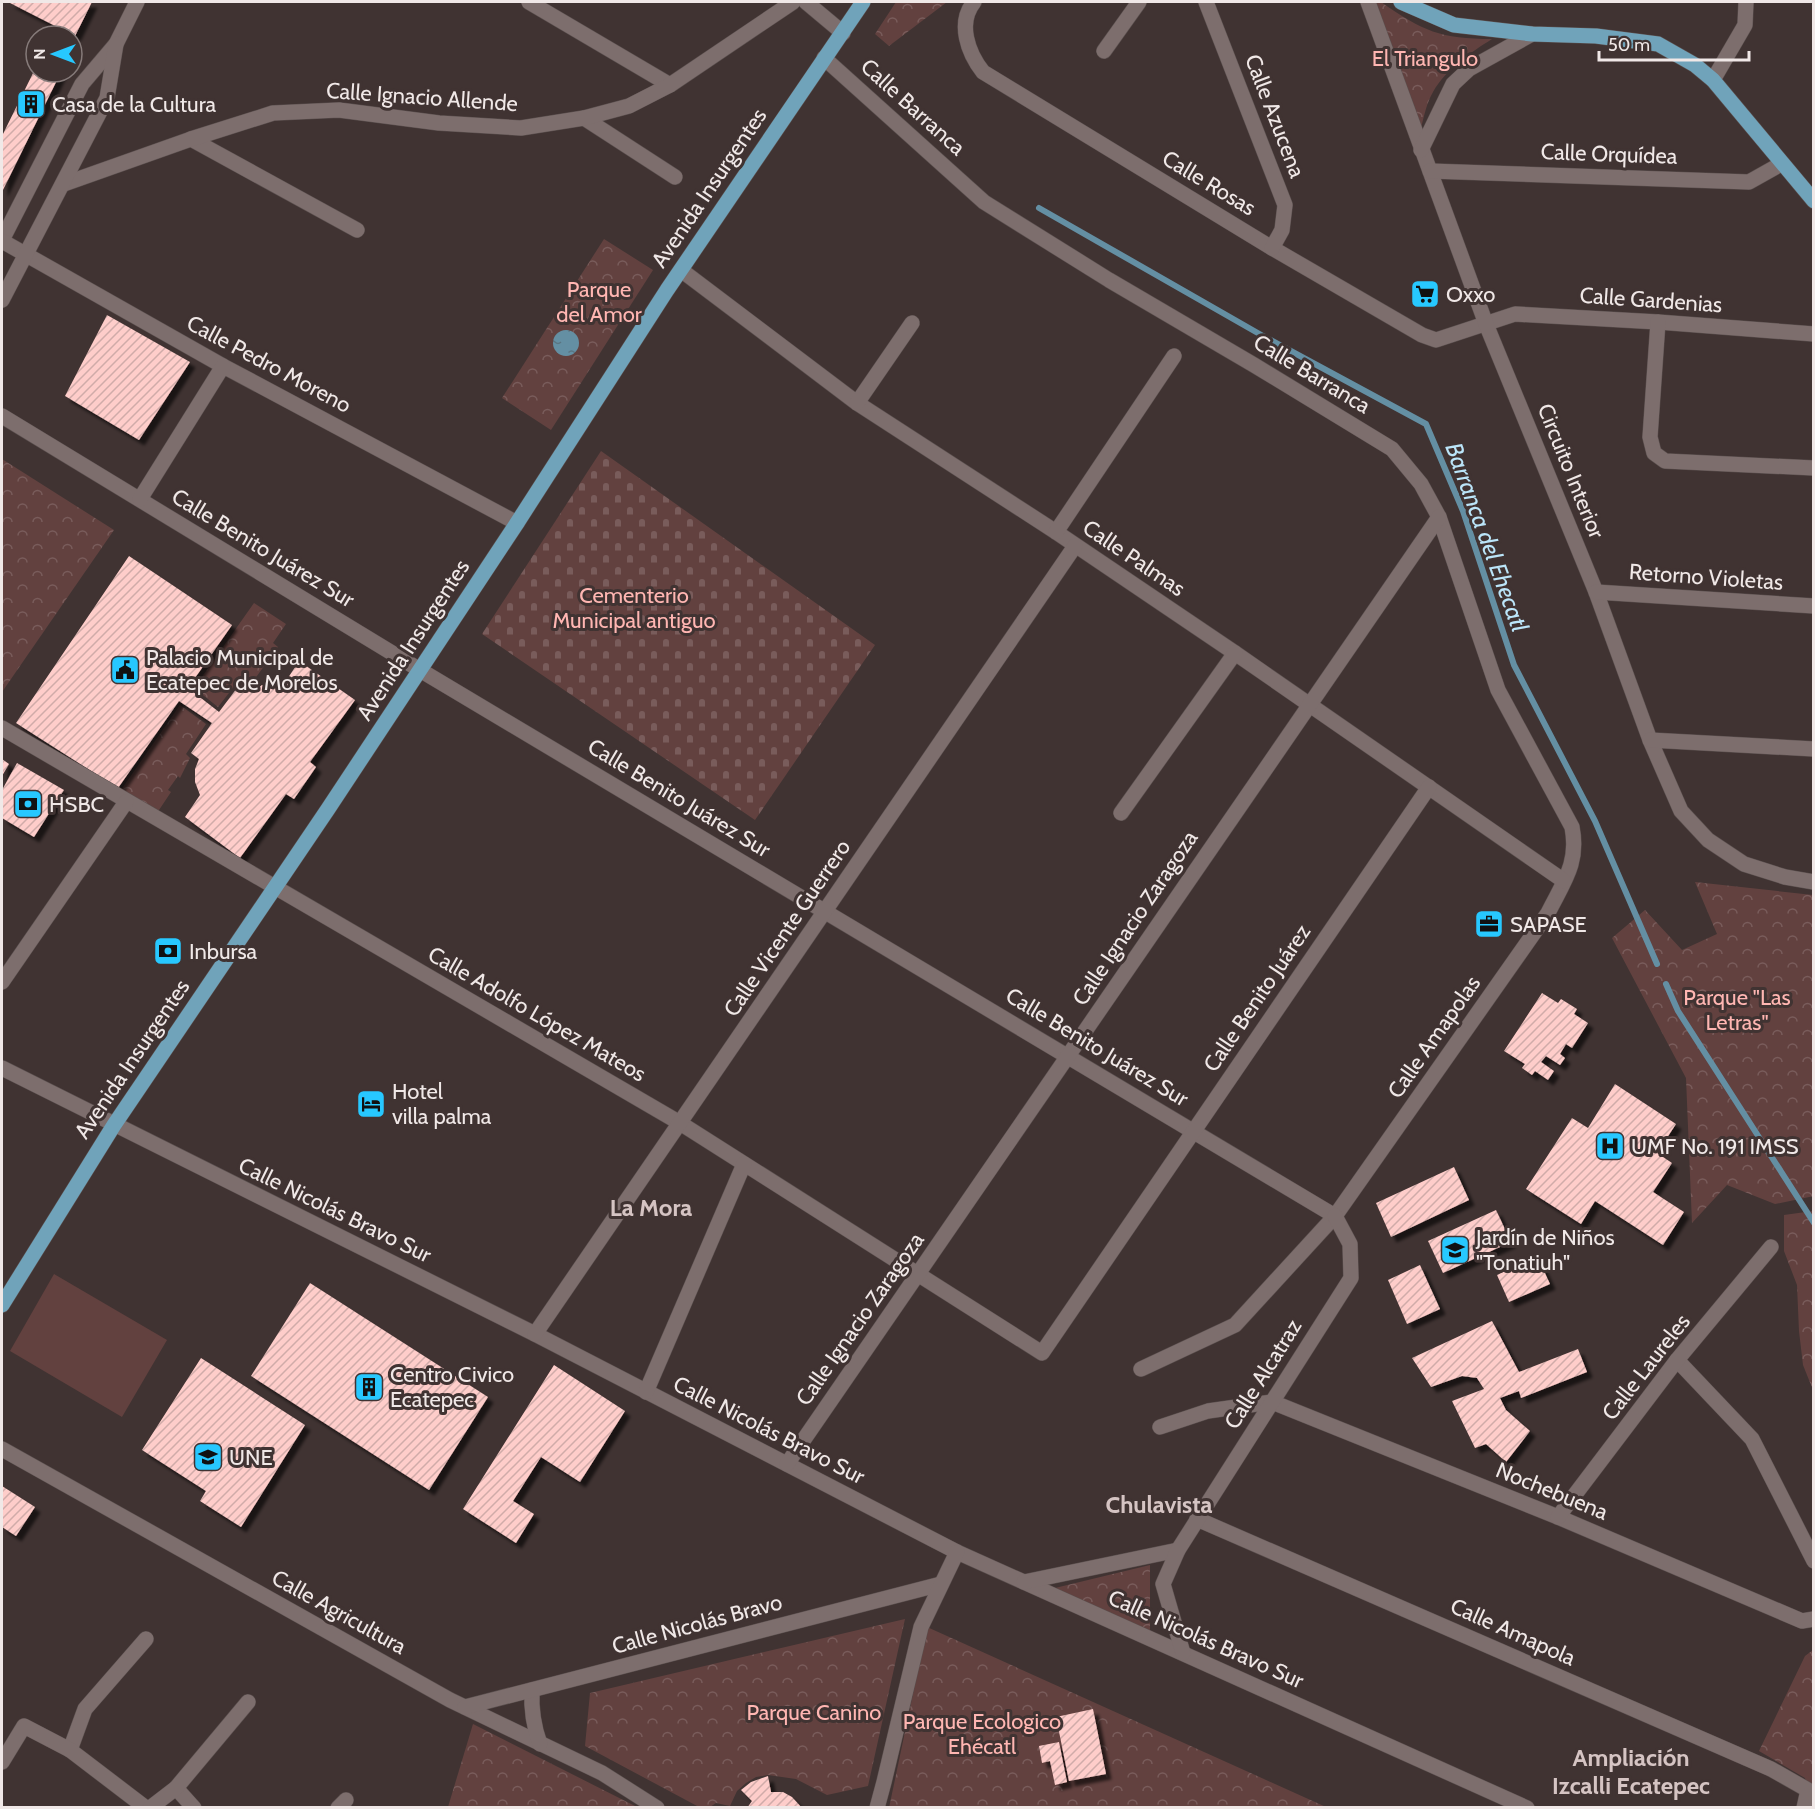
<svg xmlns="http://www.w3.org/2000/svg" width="1815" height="1809" font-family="Cabin,sans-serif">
	<defs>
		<pattern id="forest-crowns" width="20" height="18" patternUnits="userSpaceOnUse" patternTransform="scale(1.5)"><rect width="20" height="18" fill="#62413f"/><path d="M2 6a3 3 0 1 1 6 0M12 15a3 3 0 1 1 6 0" fill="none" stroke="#795c5b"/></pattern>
		<pattern id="cemetery-stones" width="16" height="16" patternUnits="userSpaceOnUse" patternTransform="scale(1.5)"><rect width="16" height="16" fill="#62413f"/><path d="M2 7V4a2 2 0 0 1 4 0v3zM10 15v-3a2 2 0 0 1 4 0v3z" fill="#795c5b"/></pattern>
		<pattern id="water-ripples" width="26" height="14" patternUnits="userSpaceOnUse" patternTransform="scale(1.5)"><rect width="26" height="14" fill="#648fa3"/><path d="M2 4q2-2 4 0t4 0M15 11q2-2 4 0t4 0" fill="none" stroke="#5a7582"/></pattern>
		<pattern id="building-hatch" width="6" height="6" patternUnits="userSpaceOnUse" patternTransform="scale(1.5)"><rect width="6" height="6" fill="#fecdca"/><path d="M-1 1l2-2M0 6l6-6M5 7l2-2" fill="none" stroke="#d0aba9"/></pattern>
		<filter id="shadow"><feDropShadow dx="5.5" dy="5.5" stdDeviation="1.5" flood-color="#0009"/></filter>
	</defs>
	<rect width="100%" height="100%" fill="#403332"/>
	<path fill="#62413f" d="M54,1274l113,66 -45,77 -112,-66z"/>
	<g fill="url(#forest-crowns)">
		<path d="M896,2h51l-58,44 -14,-12z"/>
		<path d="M1376,2h5c42,29 59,37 111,37 -22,14 -46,30 -59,53 -6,10 -9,24 -12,36z"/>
		<path d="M604,239l49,31 -102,160 -49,-32z"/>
		<path d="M2,459l112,71 -112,162z"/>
		<path d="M254,603l32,21 -13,19 5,4 -29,40 -10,-7 -21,27 -24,-19z"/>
		<path d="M180,705l26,19 -20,30 4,4 -10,20 -2,-2 -10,14 3,2 -14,21 -36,-23z"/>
		<path d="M1695,882l118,13 1,301 -39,8 -48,-19 -35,38 -6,-145 -74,-140 33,-28 37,40 35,-16z"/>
		<path d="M1813,1211h1l-1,179 -10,-25 -4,-34 -2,-46 -13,-34v-36z"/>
		<path d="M1150,1565v67l-95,-44z"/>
		<path d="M905,1619l-37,167 -41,9 -31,-16 -28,-4 -12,2 -10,6 -9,8 -7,15 -14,-3 -6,4h-11l-114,-61 5,-53z"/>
		<path d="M927,1627l399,180 -437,1z"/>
		<path d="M1813,1650v157h-1l-7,-29 -46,-27 46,-95z"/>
		<path d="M473,1724l164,83h-189z"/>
	</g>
	<path fill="url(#cemetery-stones)" d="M601,451l274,194 -120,175 -273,-186z"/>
	<circle fill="url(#water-ripples)" cx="566" cy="343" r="13"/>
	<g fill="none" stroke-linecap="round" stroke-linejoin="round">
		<g stroke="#648fa3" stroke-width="6">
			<path d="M1039,208l224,128 163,88 37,87 51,154 81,156 62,143"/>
			<path d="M1666,984l12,27 136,212"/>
		</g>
	</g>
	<g fill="url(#building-hatch)" filter="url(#shadow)">
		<path d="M8,2h84l-17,34z"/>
		<path d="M36,67v5h25l-59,120v-56z"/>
		<path d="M107,315l83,47 -51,78 -74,-44z"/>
		<path d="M129,556l103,69 -44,63 31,24 21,-28 11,8 11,-7 22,-1 15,-23 56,39 -45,62 6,5 -22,32 -8,-5 -46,64 -55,-41 15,-22 -5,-13v-13l4,-10 -8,-6 21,-30 -33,-22 -61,87 -102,-65z"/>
		<path d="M2,759l7,5 -7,12z"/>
		<path d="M17,763l47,27 -30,47 -32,-19v-28z"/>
		<path d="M1542,993l16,10 3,-4 16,10 -3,5 14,9 -16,25 -6,-4 -6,10 5,4 -5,7 -14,-9 -5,6 13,9 -6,9 -13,-9 -3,4 -10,-7 3,-4 -21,-13z"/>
		<path d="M1615,1084l61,40 -19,29 15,10 -19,29 31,20 -21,33 -68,-44 -14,23 -55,-35 46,-71 16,10z"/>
		<path d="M1454,1167l15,33 -78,37 -15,-34z"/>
		<path d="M1496,1210l15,32 -68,31 -15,-32z"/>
		<path d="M1537,1256l13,28 -41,18 -12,-27z"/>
		<path d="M1420,1265l20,44 -33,15 -19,-44z"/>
		<path d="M310,1283l178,114 -59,93 -178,-114z"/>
		<path d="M1492,1321l27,51 59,-23 9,23 -66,26 -2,-7 -19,7 6,12 24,21 -24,31 -20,-18 -11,4 -23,-47 32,-12 -7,-11 -15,-2 -31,11 -19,-29z"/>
		<path d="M201,1358l104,67 -64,102 -41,-26 6,-10 -64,-41z"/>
		<path d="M554,1365l71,46 -45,71 -39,-25 -28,44 21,13 -18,29 -53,-34z"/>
		<path d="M2,1486l33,21 -19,29 -14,-9z"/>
		<path d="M1093,1709l13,65 -37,7 -13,-64z"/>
		<path d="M1059,1742l8,40 -12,3 -5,-24 -8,2 -3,-17z"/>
		<path d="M768,1776l3,16h12l9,5 10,11h-55l5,-7 -11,-11 10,-8z"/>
	</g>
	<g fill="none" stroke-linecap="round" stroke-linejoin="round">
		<g stroke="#5b504f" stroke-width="16">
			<g id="minor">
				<path d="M529,2l141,83"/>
				<path d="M806,2l37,31"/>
				<path d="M974,2c-17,21 -6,51 9,70l289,176 150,87 14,5 79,-26 143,8 156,12"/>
				<path d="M1206,2l79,203 -3,25 -10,18"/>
				<path d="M1368,2l118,322 110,268 54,148 31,71 27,29 36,24 41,13 29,5"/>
				<path d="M1104,51l35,-49"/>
				<path d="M824,58l160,144 125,78 145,85 138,84 29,35 18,33 59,173 74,137c7,36 -8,54 -24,86l-213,303 -100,109 -94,44"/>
				<path d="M1713,80l32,-55 1,-23"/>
				<path d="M584,118l91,59"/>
				<path d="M191,139l166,91"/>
				<path d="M1421,150l32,-66 16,-15 63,-35"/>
				<path d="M1430,171l319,11 32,-18"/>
				<path d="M64,184l127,-45 82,-26 66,-3 100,13 82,5 63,-10 45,-12 41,-21 123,-83"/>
				<path d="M2,240l80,-156 34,-40 21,-42"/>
				<path d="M2,241l221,125 294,157"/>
				<path d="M681,270l176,133 199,129 179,121 329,228"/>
				<path d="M2,300l105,-202 9,-54"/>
				<path d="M1658,322l-8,115 4,16 11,8 149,7"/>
				<path d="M857,403l55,-80"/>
				<path d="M2,416l418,254 915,546"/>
				<path d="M140,499l83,-133"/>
				<path d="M1056,532l118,-176"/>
				<path d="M1596,592l218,14"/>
				<path d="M2,728l678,395 362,230 387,-566"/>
				<path d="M1650,740l164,9"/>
				<path d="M1121,813l114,-160"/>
				<path d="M2,982l124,-180"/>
				<path d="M2,1068l533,266 422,218 570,256"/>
				<path d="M535,1334l540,-788"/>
				<path d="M1677,1360l75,79 62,122"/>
				<path d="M646,1392l98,-228"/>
				<path d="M1160,1427l48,-16 64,-9 286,115 244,104 12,-2"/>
				<path d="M2,1449l448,251 152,73 55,35"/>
				<path d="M787,1464l652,-947"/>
				<path d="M1558,1517l119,-157 94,-113"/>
				<path d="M1197,1519l574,250 37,21 -4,18"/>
				<path d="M1024,1582l154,-32"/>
				<path d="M1183,1653l-20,-69 15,-34 173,-272 -1,-34 -15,-28"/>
				<path d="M532,1690c-1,20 1,35 8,54"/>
				<path d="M465,1707l476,-123"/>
				<path d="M70,1750l15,-41 61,-70"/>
				<path d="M2,1762l22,-36 46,24 76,58"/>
				<path d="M176,1788l18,20"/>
				<path d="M150,1808l26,-20 72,-86"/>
				<path d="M338,1808l8,-8"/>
				<path d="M877,1808l7,-26 37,-155 36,-75"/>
			</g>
		</g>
		<g stroke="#5b504f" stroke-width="16">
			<g id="major">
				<path d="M1401,2l53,23 78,9 64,2 62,8 37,21 18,15 101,121"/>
				<path d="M2,1305l112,-180 214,-316 189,-286 150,-233 196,-288"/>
			</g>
		</g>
		<use href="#minor" stroke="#7d6e6d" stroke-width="15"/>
		<use href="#major" stroke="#70a3ba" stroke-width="15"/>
	</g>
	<defs>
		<g id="building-square" transform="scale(1.5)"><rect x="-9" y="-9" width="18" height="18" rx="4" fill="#27c8ff" stroke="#403332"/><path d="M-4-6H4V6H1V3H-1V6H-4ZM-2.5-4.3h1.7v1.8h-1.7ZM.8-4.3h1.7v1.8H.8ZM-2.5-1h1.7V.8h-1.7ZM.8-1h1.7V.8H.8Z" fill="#111"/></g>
		<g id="supermarket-square" transform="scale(1.5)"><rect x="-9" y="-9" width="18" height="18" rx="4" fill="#27c8ff" stroke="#403332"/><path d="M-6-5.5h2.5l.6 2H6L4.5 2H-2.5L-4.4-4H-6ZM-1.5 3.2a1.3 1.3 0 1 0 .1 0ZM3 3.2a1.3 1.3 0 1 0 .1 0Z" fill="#111"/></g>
		<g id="civic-square" transform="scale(1.5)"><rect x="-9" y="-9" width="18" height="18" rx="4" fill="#27c8ff" stroke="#403332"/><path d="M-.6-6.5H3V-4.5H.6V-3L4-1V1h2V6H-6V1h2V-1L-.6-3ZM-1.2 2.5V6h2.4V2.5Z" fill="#111"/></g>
		<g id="bank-square" transform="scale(1.5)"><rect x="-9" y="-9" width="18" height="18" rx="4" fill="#27c8ff" stroke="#403332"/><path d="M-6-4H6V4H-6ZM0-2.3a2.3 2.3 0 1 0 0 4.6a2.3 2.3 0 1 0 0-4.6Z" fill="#111"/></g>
		<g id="office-square" transform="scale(1.5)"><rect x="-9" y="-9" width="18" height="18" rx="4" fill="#27c8ff" stroke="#403332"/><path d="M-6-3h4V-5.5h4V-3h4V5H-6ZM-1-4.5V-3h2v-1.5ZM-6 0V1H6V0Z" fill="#111"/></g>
		<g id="hotel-square" transform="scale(1.5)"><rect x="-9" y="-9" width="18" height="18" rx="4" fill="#27c8ff" stroke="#403332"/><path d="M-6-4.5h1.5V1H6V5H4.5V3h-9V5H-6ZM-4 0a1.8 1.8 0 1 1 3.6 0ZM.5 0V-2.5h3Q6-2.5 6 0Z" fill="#111"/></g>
		<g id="hospital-square" transform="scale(1.5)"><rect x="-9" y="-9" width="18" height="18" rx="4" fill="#27c8ff" stroke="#403332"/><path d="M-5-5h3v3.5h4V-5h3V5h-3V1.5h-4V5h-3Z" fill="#111"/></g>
		<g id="school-square" transform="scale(1.5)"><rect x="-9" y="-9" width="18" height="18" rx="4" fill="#27c8ff" stroke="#403332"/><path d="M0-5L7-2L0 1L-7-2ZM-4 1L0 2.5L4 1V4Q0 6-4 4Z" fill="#111"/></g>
		<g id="university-square" transform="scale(1.5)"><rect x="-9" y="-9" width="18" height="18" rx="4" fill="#27c8ff" stroke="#403332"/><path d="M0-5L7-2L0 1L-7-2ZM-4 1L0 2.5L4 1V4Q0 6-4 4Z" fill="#111"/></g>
	</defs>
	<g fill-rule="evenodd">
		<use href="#building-square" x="31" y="104"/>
		<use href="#supermarket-square" x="1425" y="294"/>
		<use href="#civic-square" x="125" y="670"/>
		<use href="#bank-square" x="28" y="804"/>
		<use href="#office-square" x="1489" y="924"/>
		<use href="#bank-square" x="168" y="951"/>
		<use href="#hotel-square" x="371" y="1104"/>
		<use href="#hospital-square" x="1610" y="1146"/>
		<use href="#school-square" x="1455" y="1250"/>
		<use href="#building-square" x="369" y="1387"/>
		<use href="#university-square" x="208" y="1457"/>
	</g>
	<g text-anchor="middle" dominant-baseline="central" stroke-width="6" stroke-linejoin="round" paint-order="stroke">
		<g font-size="22" fill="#ffb6b2" stroke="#403332">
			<text x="1425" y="58">El Triangulo</text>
			<text x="599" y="289">Parque<tspan x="599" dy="25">del Amor</tspan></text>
			<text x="634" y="595">Cementerio<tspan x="634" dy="25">Municipal antiguo</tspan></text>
			<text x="1737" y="997">Parque "Las<tspan x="1737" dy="25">Letras"</tspan></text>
			<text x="814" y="1712">Parque Canino</text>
			<text x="982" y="1721">Parque Ecologico<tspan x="982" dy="25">Ehécatl</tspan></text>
		</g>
		<g font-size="22" fill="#f0e8e7" stroke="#403332">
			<text transform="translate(422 97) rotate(4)">Calle Ignacio Allende</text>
			<text transform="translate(913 107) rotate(42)">Calle Barranca</text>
			<text transform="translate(1275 116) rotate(69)">Calle Azucena</text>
			<text transform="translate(1609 154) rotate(2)">Calle Orquídea</text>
			<text transform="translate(1209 183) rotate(31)">Calle Rosas</text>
			<text transform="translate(709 188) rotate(-56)">Avenida Insurgentes</text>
			<text transform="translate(1651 300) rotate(4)">Calle Gardenias</text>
			<text transform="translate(269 364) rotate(28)">Calle Pedro Moreno</text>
			<text transform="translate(1312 374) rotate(31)">Calle Barranca</text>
			<text transform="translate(1571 471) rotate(68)">Circuito Interior</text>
			<text transform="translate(263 548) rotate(31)">Calle Benito Juárez Sur</text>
			<text transform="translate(1134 558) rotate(34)">Calle Palmas</text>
			<text transform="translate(1706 577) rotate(4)">Retorno Violetas</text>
			<text transform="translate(413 640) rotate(-57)">Avenida Insurgentes</text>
			<text transform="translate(679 798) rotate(31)">Calle Benito Juárez Sur</text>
			<text transform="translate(1135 918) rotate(-56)">Calle Ignacio Zaragoza</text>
			<text transform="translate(787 928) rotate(-56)">Calle Vicente Guerrero</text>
			<text transform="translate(1257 998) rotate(-56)">Calle Benito Juárez</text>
			<text transform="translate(537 1014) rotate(30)">Calle Adolfo López Mateos</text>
			<text transform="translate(1434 1037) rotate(-55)">Calle Amapolas</text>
			<text transform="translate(1097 1047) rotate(31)">Calle Benito Juárez Sur</text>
			<text transform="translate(132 1059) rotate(-56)">Avenida Insurgentes</text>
			<text transform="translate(335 1210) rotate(26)">Calle Nicolás Bravo Sur</text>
			<text transform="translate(860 1319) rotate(-55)">Calle Ignacio Zaragoza</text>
			<text transform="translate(1646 1367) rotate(-52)">Calle Laureles</text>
			<text transform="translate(1263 1374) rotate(-58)">Calle Alcatraz</text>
			<text transform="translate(769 1430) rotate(27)">Calle Nicolás Bravo Sur</text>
			<text transform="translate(1552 1491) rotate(22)">Nochebuena</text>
			<text transform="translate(339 1612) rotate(29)">Calle Agricultura</text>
			<text transform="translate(697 1624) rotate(-15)">Calle Nicolás Bravo</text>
			<text transform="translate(1513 1632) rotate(24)">Calle Amapola</text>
			<text transform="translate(1206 1639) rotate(24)">Calle Nicolás Bravo Sur</text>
		</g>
		<g font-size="22" fill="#f0e8e7" stroke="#403332" text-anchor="start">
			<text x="52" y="104">Casa de la Cultura</text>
			<text x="1446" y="294">Oxxo</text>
			<text x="146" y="657">Palacio Municipal de<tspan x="146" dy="25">Ecatepec de Morelos</tspan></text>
			<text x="49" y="804">HSBC</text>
			<text x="1510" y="924">SAPASE</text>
			<text x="189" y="951">Inbursa</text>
			<text x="392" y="1091">Hotel<tspan x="392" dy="25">villa palma</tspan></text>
			<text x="1631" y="1146">UMF No. 191 IMSS</text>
			<text x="1476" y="1237">Jardín de Niños<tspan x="1476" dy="25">"Tonatiuh"</tspan></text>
			<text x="390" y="1374">Centro Civico<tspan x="390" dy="25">Ecatepec</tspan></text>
			<text x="229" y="1457">UNE</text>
		</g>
		<g font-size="24" font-style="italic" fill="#bbe5f9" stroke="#403332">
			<text transform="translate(1487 537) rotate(70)">Barranca del Ehecatl</text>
		</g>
		<g font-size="24" font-weight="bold" fill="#d5c4c3" stroke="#403332">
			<text x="651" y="1207">La Mora</text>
			<text x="1159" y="1504">Chulavista</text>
			<text x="1631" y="1757">Ampliación<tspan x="1631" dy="28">Izcalli Ecatepec</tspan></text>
		</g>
	</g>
	<rect width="1815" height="1809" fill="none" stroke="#f0e8e7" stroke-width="6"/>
	<g transform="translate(54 54) rotate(270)"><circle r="28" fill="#403332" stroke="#867b7a" stroke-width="1.5"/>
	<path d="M0-4.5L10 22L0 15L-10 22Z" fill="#27c8ff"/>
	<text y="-9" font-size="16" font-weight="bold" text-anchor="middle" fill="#f0e8e7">N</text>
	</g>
	<path d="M1599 51v9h150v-9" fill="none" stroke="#f0e8e7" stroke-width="3"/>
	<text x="1608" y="51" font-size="18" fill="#f0e8e7" stroke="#403332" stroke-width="4.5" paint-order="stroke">50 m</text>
</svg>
